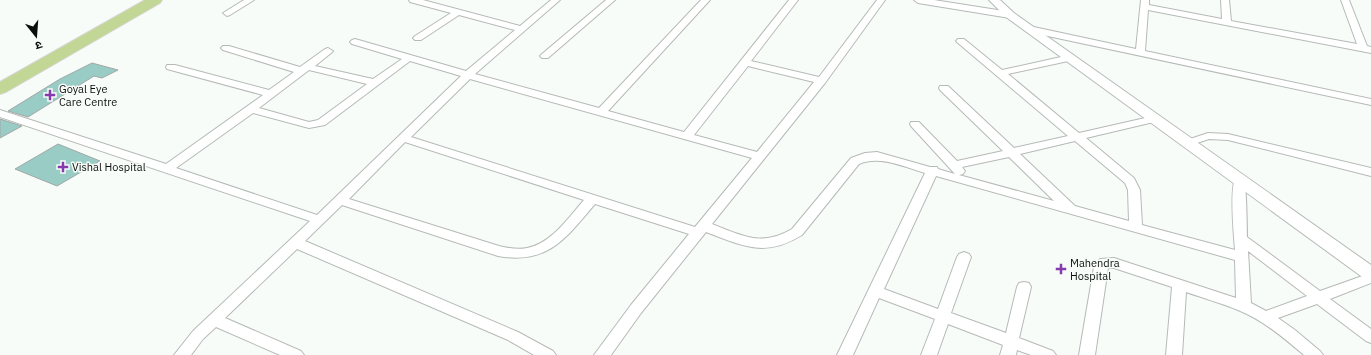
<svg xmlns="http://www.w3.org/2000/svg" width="1371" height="355" font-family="'IBM Plex Sans','Noto Sans Devanagari',sans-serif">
	<rect width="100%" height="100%" fill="#f7fcf8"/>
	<g fill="#99ccc5" stroke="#a1a8a7">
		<path d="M92,63l26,7 -16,8 -8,-2 -66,41 -20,-6 52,-32z"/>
		<path d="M0,119l22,7 -22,12z"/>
		<path d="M58,144l42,17 -43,25 -42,-17z"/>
	</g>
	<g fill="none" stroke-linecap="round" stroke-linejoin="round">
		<g stroke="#b5bab7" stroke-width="2">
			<g id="minor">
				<path d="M244,0h10l-24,15 -3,1 -4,-3z"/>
				<path d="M409,0h14l97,26 31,-26h9l-85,74 124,34 102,-108h9l-102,111 76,21 105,-132h9l-47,61 68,16 58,-77h8l-60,83 -113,141c31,12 49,23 80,5l59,-71 14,-5 12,-1 53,15h7l1,2 17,5 -44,-48 -1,-2 1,-2h8l38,39 46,-10 -63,-61 -1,-2 1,-2h8l66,62 54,-12 -110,-93 -2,-2 2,-2h6l38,31 68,-15 3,1 2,2 -2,2 -65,14 71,59 75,-17 4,1 1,2 -1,2 -72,17 48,40 6,12 2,35 93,25c-1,-14 -6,-63 1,-73h8c2,3 3,52 3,60l73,54 51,-18v10l-41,16 41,30v14l-5,-2 -49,-37 -39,14 17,12 25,21 3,4h-19c-20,-17 -41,-35 -66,-45 -17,-7 -35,-12 -52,-18l-4,63h-16l6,-68 -58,-19h-6l-13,87h-16l15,-88 6,-8 14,-1 122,40 -1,-38 -299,-84 -52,113 54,20 19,-52 2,-3 5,-2 5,2 2,3 -20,56 55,20 11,-46 2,-4 5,-1 5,1 2,4 -12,51 34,13 3,4h-25l-14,-5 -1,5h-16l3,-10 -55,-21 -11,31h-16l14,-36 -56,-21 -26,57h-16l88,-182c-20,-6 -45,-18 -66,-9l-57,71c-37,23 -59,11 -96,-3l-65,81 -30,42h-17l37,-50 58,-71 -94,-30c-29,34 -47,61 -97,52l-156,-51 -37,36 213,91 35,19 3,4h-22l-26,-15 -211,-91 -72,69 76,33 3,4h-24l-64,-28 -13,12 -12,16h-17l19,-24 117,-110 -310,-104v-7l166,54 97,-69 -96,-26 -1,-2 1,-2h8l94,25 25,-18 -71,-22 -2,-2 2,-2h6l71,21 25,-18 3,-1 5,3 -2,2 -16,13 58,13 29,-20 -50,-15 -2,-2 2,-2 3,-1 111,32 49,-41 -56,-15 -38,25h-6l-2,-2 2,-2 36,-23 -41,-11zM410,61l51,15 -144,139 -141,-47 77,-55 56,15 16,-3zM748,66l66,16 -57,70 -63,-17zM309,70l58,14 -49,36 -9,2 -50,-14zM470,79l282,79 -57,69 -284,-90zM1075,141l50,42 3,7 1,31 -54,-15 -55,-52zM405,142l179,58c-15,17 -33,44 -57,48 -10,2 -19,0 -28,-2l-150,-47zM1009,157l45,44 -95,-26 4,-1 2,-3 -3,-4zM1248,251l59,45 -41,15 -15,-8z"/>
				<path d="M606,0h9l-67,58h-6l-2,-2 2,-2z"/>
				<path d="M914,0h20l76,12 4,3 -4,3 -92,-15z"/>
				<path d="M1141,0h8v5l73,14 -1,-19h8l2,21 126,23 -16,-44h8l18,46 4,1v6l-223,-43 -3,41 226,48v6l-342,-73 -5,-3 5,-3 107,23z"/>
				<path d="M1208,133l20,1 143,34v8l-143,-36 -19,-1 -21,7 -4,-1 -2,-2 2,-2z"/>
			</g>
		</g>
		<g stroke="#b5bab7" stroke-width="2">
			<path id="tertiary" d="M989,0h11l14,13 357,252v15l-6,-1 -359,-262z"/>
		</g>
		<g stroke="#d8d8d8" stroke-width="2">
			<path id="primary" d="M145,0h17l-2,3 -154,89 -6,2v-12z"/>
		</g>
		<use href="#minor" fill="#fff" fill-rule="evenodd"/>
		<use href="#tertiary" fill="#fff" fill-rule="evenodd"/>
		<use href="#primary" fill="#c2d695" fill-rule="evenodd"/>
	</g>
	<g fill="#853bad" stroke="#f7fcf8" stroke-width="1.5">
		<path d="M48 89h4v4h4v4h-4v4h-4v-4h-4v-4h4z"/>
		<path d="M61 161h4v4h4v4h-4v4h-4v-4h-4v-4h4z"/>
		<path d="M1059 263h4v4h4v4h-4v4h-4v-4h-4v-4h4z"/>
	</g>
	<g text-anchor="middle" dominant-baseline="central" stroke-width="3" stroke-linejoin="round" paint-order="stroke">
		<g font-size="11" fill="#0c0e0d" stroke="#f7fcf8" text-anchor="start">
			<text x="59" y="89">Goyal Eye<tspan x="59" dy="13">Care Centre</tspan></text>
			<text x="72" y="167">Vishal Hospital</text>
			<text x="1070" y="263">Mahendra<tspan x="1070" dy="13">Hospital</tspan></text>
		</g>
	</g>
	<g transform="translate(36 36) rotate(163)" stroke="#f7fcf8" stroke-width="3" paint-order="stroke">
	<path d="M0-3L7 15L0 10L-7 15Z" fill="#0c0e0d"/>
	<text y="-6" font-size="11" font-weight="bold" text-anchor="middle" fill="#0c0e0d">उ</text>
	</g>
</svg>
